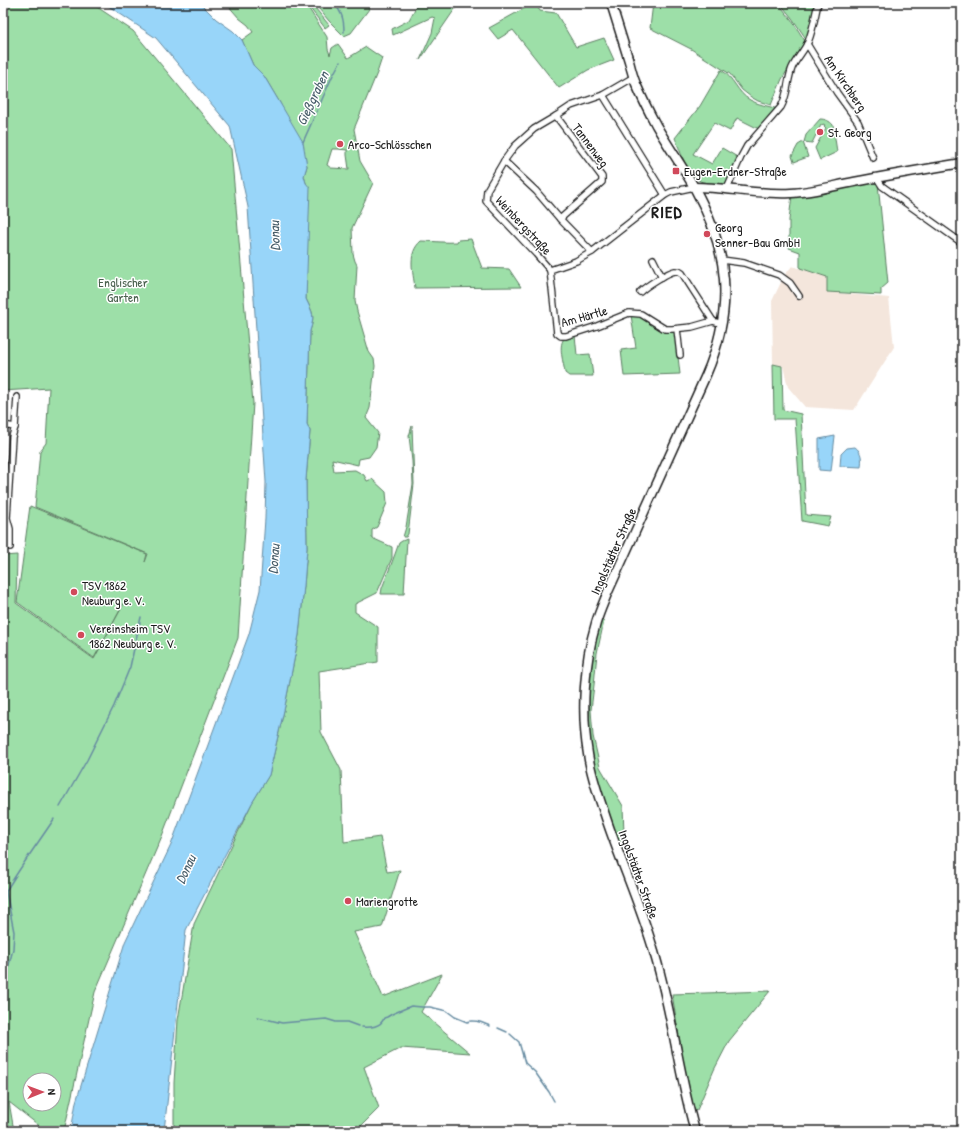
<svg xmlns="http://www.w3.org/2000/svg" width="965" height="1134" font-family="'Patrick Hand',sans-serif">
	<rect width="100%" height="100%" fill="#fff"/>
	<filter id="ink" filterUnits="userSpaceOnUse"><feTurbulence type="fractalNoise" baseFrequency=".025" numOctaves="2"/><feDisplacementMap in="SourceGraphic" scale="8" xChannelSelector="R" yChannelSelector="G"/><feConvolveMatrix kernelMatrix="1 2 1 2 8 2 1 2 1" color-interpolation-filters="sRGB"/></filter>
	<g filter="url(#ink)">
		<path fill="#f4e6dc" d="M792,266l35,11v15l62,6 5,49 -40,63 -49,-3 -17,-20 -5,-21 -10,-2 -1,-63 12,-25z"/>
		<g fill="#9ddfa8" stroke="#5c7e62" fill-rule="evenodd">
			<path d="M3,3h88l42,28 98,118 22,254 -15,235 -76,198 -67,156 -31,139h-18l-37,-29 5,29h-11v-575l14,-1 -1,48 78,56 30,-56 -30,55 -77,-56 13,-96 117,48 -2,8 3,-8 -113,-47 5,-56 6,-8 3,-55 -46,3zM30,1080h24v24h-24z"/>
			<path d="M226,3h36l1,4 3,-4h38l5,6 18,28 1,12 2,6 2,-7 6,-4 10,14 18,-11 16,11 -5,15 -23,56 6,32 13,22 -21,45 1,26 2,7 2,4 -2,36 2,10 12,41 5,7 1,7 -5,42 -4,10 12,15 -2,14 -7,10 -10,2 -1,6 -26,-6 2,12 21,-1 9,5 3,6 5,-2 14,13 1,11 -10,24 -5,3v8l20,9v11l-15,35 -22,11v8l23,15v35l-59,9 2,61 20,38 3,72 36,-5 7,35 13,-2 -18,57 -28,5 29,65 59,-23 -21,38 49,41 -69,-5 -37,19 15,41 -23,23h-182v-48l4,-63 16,-96 58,-121 17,-28 16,-69 14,-71 5,-49 3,-38 -1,-68 4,-49 -3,-7 3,-93c5,-16 3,-18 -4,-32v-116l-2,-7 3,-10 -27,-63 -16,-27 -11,-11 -11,-25 11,-8 -5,-7 -9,-7zM332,149h6l9,1v5l2,14 -18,-1 -4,-3z"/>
			<path d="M306,3h5l18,22 -4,3z"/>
			<path d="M314,3h54l1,6 -18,24 -7,3 -15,-15z"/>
			<path d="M418,3h41l-39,57 12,-27 3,-15 -3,-1 -39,18 -1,-6 17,-9z"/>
			<path d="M534,3h1l5,8 16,2 20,34 28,-9 10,22 -26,10 -29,18 -46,-58 -15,9 -9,-11z"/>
			<path d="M653,3h125l13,16 14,22 -23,38 -11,26 -13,-4 -7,-4 -9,-7 -12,-16 -39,-25 -41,-21z"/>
			<path d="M780,3h36l-9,37 -15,-22z"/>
			<path d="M721,70c13,7 16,23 29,30 8,5 19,6 28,9l-19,20 -22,-11 -7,13 -16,-8 -21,31 19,10 10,-16 17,10 -13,28c-9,-2 -22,-2 -30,-7 -9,-5 -17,-32 -21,-41l25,-32z"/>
			<path d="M820,119c5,0 10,2 13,6l4,27 -17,8 -5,-12 11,-20 -2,-2 1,-1 -2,-1 -1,1h-1l-9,18 -8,-1 2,-7z"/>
			<path d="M803,142l5,15 -14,5 -2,-6 6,-11z"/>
			<path d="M873,182l5,2 10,99 -7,6v6l-54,-3v-15l-27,-9v-16l-11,-4v-28l3,-25z"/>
			<path d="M471,239l11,29 27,1 12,18 -106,1c-2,-16 -8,-35 6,-47 12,0 24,2 36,1l1,-2z"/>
			<path d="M631,315h7l37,16 5,43 -56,2 -3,-26 15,-2z"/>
			<path d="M575,335l2,20 13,-1 3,22h-24l-4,-3c-1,-9 -8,-29 0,-35 3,-2 7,-3 10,-3z"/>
			<path d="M773,364l9,2 1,44 18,4 5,101 25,2 -3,9 -26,-5 -7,-102h-21z"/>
			<path d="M412,426l2,58 -6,50 -2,3h-3l3,-10 7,-43 -1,-23 -3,-25z"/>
			<path d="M407,539l-3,55h-23l1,-6 9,-23 8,-22 3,-2z"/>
			<path d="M601,619l3,2 -7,32 -3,32 -3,25 2,26 7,31 23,39 1,28 -2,7 3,3 -3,5c-15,-34 -27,-69 -32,-105 -1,-7 -1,-15 -1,-22 -1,-35 3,-69 12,-103z"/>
			<path d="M770,991l-41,50 -15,29 -17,40 -3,1 -10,-45 -12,-72z"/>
		</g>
		<g fill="#98d5f9" stroke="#668ba1">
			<path d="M104,3h96l16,16 17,12 9,9 11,25 11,11 16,27 23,39 4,24 -3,10 2,7 4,5 -4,111c7,15 9,16 4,32l-3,93 3,7 -4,49 1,68 -3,38 -5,49 -14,71 -16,69 -17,28 -66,127 -22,201h-93l5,-29 49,-160 46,-97 78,-211 11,-44 5,-71 1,-37 -18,-275 -18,-81 -74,-88z"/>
			<path d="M835,436l-4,35 -12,-1v-31z"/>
			<path d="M855,447c7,5 7,12 6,20l-21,-1 1,-12 6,-6z"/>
		</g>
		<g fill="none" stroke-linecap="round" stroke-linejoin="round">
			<g stroke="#668ba1" stroke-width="1.5">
				<path d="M334,3c8,10 10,16 10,29"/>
				<path d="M303,142l29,-65 8,-15"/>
				<path d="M60,807l27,-47 27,-54 16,-39 11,-50"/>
				<path d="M3,988l10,-39 1,-17 -8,-41c15,-25 32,-48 48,-72"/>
				<path d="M258,1017l24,6 44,-4 10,3h11l11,4"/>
				<path d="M362,1027c8,1 19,0 22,-9l3,-1 5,-3 19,-8 11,1h8l17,4 8,6 12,5c8,-3 15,1 23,4"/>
				<path d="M498,1028l9,4"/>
				<path d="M510,1034l9,8 6,21 10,9 14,20 5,9"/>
			</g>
			<g stroke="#1c1c1c" stroke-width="8">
				<g id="street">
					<path d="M807,44l30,49 21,29 15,36"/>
					<path d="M603,95l62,100"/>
					<path d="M556,116l46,61v5l-42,37"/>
					<path d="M504,161l32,30 24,28 32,33"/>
					<path d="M877,178l5,8 80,57"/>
					<path d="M727,189l14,-32 6,-11 34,-39c7,-12 6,-26 11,-39 4,-9 12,-17 16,-26 5,-12 7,-26 10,-39"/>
					<path d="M653,259l9,18"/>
					<path d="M722,260l22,3 35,12 11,8 9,13"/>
					<path d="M550,270l-14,-16 -50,-53 1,-11 17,-29 11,-15 19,-17 22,-13 15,-10 32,-11 31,-18"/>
					<path d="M550,270l7,63 4,3h5l31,-10 32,-13 12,1 24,15h7l20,-2 21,-6 9,3"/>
					<path d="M550,270l26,-9 16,-9 73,-57 6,-3 23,-5"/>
					<path d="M640,292c6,-6 28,-20 35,-21 4,0 4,0 7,2l31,48"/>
					<path d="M677,329l3,26"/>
					<path d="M3,425l12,2"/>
					<path d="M10,547v-18l-3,-11 5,-81 3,-10 2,-30"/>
				</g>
			</g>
			<g stroke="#1c1c1c" stroke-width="11">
				<g id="secondary">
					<path d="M611,3c6,19 12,39 18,58 2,8 4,16 7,23 6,14 13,28 20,41 12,21 26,41 38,62 35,63 41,121 12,188l-99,219c-4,10 -8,19 -11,29 -12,40 -15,90 -8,131 3,22 11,43 18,64 15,45 35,88 48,134 18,58 24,120 41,179"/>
					<path d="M694,187c32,0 65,8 97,6 21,-1 42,-7 63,-11 36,-7 72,-13 108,-19"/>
				</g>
			</g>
			<use href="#street" stroke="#fff" stroke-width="5.5"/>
			<use href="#secondary" stroke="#fff" stroke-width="8"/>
		</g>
	</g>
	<g fill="#d1495b" stroke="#fff" stroke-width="1.5">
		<circle cx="820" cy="132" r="4"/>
		<circle cx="340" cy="144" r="4"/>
		<rect x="672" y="167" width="8" height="8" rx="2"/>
		<circle cx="707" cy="234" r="4"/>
		<circle cx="74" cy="592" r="4"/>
		<circle cx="81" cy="635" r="4"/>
		<circle cx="348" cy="901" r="4"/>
	</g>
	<g text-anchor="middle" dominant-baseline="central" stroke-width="3" stroke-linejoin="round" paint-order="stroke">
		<g font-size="13" fill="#1c1c1c" stroke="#fff">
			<text transform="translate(846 83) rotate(56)">Am Kirchberg</text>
			<text transform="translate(591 145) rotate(53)">Tannenweg</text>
			<text transform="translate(524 225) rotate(47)">Weinbergstraße</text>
			<text transform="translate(584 316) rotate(-16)">Am Härtle</text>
			<text transform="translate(613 551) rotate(-66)">Ingolstädter Straße</text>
			<text transform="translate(639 874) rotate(70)">Ingolstädter Straße</text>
		</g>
		<g font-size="13" fill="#1c1c1c" stroke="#fff" text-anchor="start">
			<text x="828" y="132">St. Georg</text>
			<text x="348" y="144">Arco-Schlösschen</text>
			<text x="684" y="171">Eugen-Erdner-Straße</text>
			<text x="715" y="227">Georg<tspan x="715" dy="15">Senner-Bau GmbH</tspan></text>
			<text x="82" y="585">TSV 1862<tspan x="82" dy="15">Neuburg e. V.</tspan></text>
			<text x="89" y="628">Vereinsheim TSV<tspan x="89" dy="15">1862 Neuburg e. V.</tspan></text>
			<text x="356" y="901">Mariengrotte</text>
		</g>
		<g font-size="13" fill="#49604d" stroke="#fff">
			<text x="123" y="282">Englischer<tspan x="123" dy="15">Garten</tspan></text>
		</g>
		<g font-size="14" font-style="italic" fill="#475d69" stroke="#fff">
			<text transform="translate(312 98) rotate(-65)">Gießgraben</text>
			<text transform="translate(274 236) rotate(-92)">Donau</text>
			<text transform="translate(273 559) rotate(-86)">Donau</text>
			<text transform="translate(185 869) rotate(-65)">Donau</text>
		</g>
		<g font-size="17" font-weight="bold" letter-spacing="1" fill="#1c1c1c" stroke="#fff">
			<text x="667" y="211">RIED</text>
		</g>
	</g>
	<rect width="965" height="1134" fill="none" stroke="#fff" stroke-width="16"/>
	<rect x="8" y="8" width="949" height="1118" fill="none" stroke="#1c1c1c" stroke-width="1.5" filter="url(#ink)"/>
	<g transform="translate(42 1092) rotate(89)"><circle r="19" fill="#ffffff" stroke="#a4a4a4"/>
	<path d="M0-3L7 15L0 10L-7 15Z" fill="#d1495b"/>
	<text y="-6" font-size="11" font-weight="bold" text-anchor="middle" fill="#1c1c1c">N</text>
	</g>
</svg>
